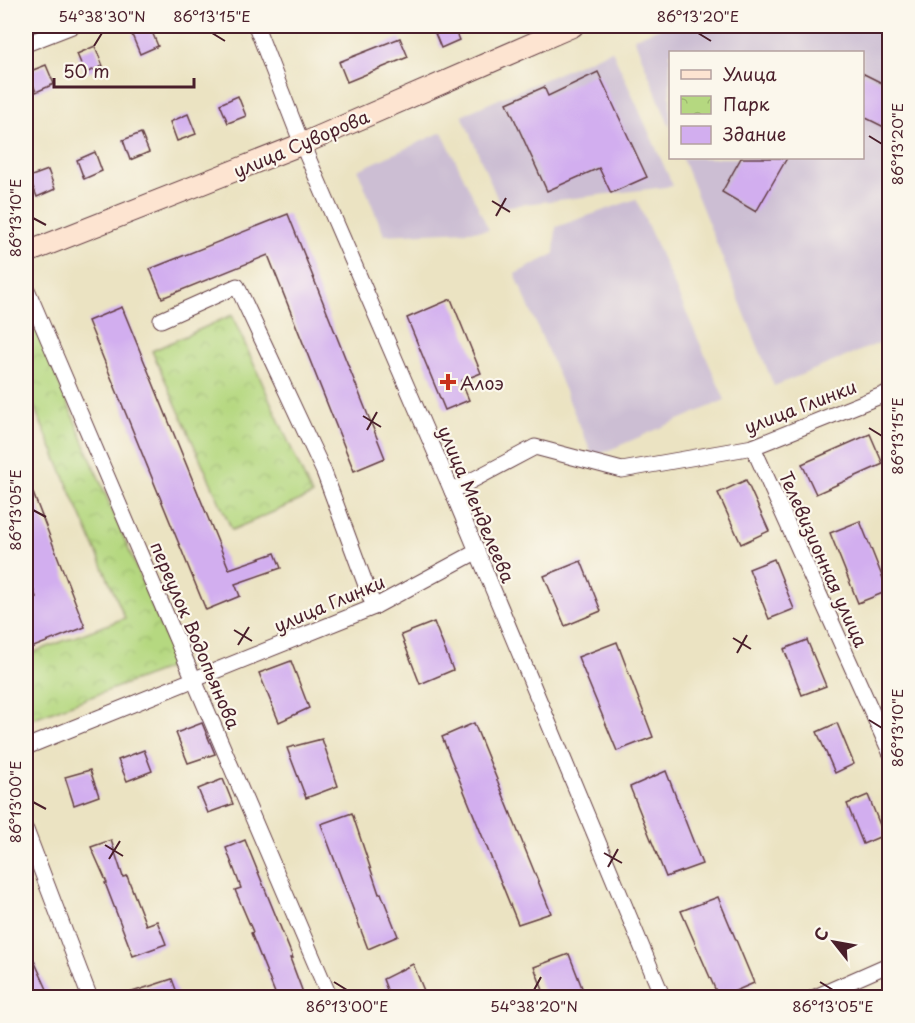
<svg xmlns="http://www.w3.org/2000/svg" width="915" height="1023" font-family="'Playpen Sans',sans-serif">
	<defs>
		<pattern id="park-crowns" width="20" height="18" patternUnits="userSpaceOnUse" patternTransform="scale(1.5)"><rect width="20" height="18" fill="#b5d880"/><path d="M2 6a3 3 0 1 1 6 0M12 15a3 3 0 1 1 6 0" fill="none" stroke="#9db96f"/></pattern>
	</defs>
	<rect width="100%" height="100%" fill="#fbf7ec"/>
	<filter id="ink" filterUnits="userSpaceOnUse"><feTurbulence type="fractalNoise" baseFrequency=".0167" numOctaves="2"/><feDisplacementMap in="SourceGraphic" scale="12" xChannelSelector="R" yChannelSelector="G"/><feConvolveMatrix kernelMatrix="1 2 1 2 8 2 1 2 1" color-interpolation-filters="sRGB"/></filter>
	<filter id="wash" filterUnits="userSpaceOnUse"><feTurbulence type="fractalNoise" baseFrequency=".008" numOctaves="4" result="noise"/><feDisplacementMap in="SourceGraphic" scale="24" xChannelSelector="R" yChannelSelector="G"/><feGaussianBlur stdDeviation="1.35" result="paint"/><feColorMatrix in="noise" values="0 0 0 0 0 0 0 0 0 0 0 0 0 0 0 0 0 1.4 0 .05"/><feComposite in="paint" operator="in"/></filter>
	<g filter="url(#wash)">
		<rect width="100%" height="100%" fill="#ebe3c2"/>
		<g fill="#ccbed3">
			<path d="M665,26h224v313l-115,47 -92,-228h180v-106h-192v76l-36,-90z"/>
			<path d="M612,50l61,136 -172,21 -39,-92z"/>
			<path d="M442,132l47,98 -105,5 -26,-65z"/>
			<path d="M636,199l89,201 -132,57 -78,-183 39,-20 2,-27z"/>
		</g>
		<g fill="url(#park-crowns)" stroke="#807c56" stroke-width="1.5">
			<path d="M26,304l151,361 -151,56v-66l99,-37 -99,-230z"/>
			<path d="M232,315l80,180 -80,35 -80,-179z"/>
		</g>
		<g id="blocks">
			<g fill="#d2aeef">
				<path d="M432,26h21l6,14 -18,8z"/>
				<path d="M150,27l8,19 -18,8 -8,-19z"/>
				<path d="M400,38l8,19 -61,25 -8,-20z"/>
				<path d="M95,46l8,20 -18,7 -8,-19z"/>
				<path d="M46,65l8,19 -18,8 -8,-20z"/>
				<path d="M598,72l49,105 -36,16 -12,-25 -52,23 -40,-88 37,-16 4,9z"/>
				<path d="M862,73l28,14v43l-28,-14z"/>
				<path d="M238,96l8,20 -18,7 -8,-19z"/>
				<path d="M188,114l8,20 -19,7 -7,-19z"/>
				<path d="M141,133l8,19 -19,8 -7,-20z"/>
				<path d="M95,152l7,19 -18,8 -7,-19z"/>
				<path d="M741,158h46l-31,54 -34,-20z"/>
				<path d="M48,170l7,19 -18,8 -8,-20z"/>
				<path d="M288,214l97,244 -31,13 -86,-216 -106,43 -12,-29z"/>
				<path d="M451,299l30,74 -20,8 8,19 -24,10 -38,-92z"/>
				<path d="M122,307l107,262 46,-16 6,15 -46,16 5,12 -34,14 -118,-289z"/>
				<path d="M870,434l13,30 -67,30 -14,-30z"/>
				<path d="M26,475l59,152 -59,23v-49l10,-4 -10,-27z"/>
				<path d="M746,480l23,51 -28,13 -23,-51z"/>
				<path d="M860,521l28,70 -30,12 -28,-70z"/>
				<path d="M774,559l20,50 -25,10 -20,-50z"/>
				<path d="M581,561l20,50 -36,15 -21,-50z"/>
				<path d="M434,622l19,48 -33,14 -19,-49z"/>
				<path d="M807,640l19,46 -24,9 -18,-46z"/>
				<path d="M617,642l36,95 -36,14 -39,-94z"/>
				<path d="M291,661l18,47 -30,14 -20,-49z"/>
				<path d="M202,723l13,31 -27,9 -12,-30z"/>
				<path d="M474,723l77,190 -33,11 -76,-187z"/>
				<path d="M837,723l17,41 -19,9 -18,-41z"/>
				<path d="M322,739l16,47 -32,12 -19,-50z"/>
				<path d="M144,750l8,21 -25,10 -9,-21z"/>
				<path d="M90,770l9,26 -25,9 -9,-28z"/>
				<path d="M666,771l36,93 -36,13 -36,-90z"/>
				<path d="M223,779l10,25 -25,9 -10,-24z"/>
				<path d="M868,795l16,40 -21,9 -16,-40z"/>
				<path d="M352,813l27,81 2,-1 17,43 -30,13 -47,-125z"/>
				<path d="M111,840l12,37 4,-1 19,49 11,-4 9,23 -33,12 -28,-73h2l-16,-36z"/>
				<path d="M245,840l48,118h-3l15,40h-28l-26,-65 2,-1 -18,-42 6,-2 -15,-40z"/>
				<path d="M718,897l36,86 -35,15 -38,-87z"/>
				<path d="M26,943l25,55h-25z"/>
				<path d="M569,954l17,44h-40l-12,-31z"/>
				<path d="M413,964l14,34h-37l-7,-19z"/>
				<path d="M172,979l7,19h-55l-1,-3z"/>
			</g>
		</g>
	</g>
	<g filter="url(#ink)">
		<use href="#blocks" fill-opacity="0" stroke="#623c42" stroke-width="1.5"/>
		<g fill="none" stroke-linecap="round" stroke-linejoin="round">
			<g stroke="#623c42" stroke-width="17">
				<g id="street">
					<path d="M256,26l46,118 150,347 211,507"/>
					<path d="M26,44l46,-18"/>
					<path d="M26,287l304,711"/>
					<path d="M161,320l76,-34 87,186 50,135"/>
					<path d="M753,447l137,305"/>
					<path d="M452,491l83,-44 87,23 131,-23 137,-55"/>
					<path d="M26,747l348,-140 102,-55"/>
					<path d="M26,830l64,168"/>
					<path d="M813,998l77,-34"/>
				</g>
			</g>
			<g stroke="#623c42" stroke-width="23">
				<path id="secondary" d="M26,253l276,-109 271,-118"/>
			</g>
			<use href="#street" stroke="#fff" stroke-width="15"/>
			<use href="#secondary" stroke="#fde4d1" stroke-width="21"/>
		</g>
	</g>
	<path fill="none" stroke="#4a1f2b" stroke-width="2" d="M212,33l13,8M698,33l13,8M94,46l8,-13M869,136l13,8M492,201l18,11M496,216l10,-18M33,218l13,7M363,416l18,11M869,428l13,8M367,430l10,-18M33,510l13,7M234,630l18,11M733,638l18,11M238,645l11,-18M737,653l10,-18M869,720l13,8M33,802l13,7M105,845l18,11M604,853l18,10M109,859l11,-18M608,867l10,-18M334,982l13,8M820,982l13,8M534,990l7,-13"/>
	<path fill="#c8321e" stroke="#fbf7ec" stroke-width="2" d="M445 373h6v6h6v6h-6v6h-6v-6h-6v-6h6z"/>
	<g text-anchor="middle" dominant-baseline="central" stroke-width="4.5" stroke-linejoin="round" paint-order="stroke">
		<g font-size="18" fill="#4a1f2b" stroke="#fbf7ec">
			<text transform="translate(301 143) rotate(-23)">улица Суворова</text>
			<text transform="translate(800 406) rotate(-21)">улица Глинки</text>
			<text transform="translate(477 504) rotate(67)">улица Менделеева</text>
			<text transform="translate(824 559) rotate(66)">Телевизионная улица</text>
			<text transform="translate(329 603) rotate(-23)">улица Глинки</text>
			<text transform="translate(196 635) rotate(67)">переулок Водопьянова</text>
		</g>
		<g font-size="18" fill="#4a1f2b" stroke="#fbf7ec" text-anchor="start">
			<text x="460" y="382">Алоэ</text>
		</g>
	</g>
	<rect width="915" height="1023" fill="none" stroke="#fbf7ec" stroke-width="66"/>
	<rect x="669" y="51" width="195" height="108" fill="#fbf7ec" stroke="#b4a19f" stroke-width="1.5"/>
	<rect x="681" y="70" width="30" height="9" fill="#fde4d1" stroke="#b4a19f" stroke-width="1.5"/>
	<text x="723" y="81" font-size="18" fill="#4a1f2b">Улица</text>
	<rect x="681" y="96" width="30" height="18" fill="url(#park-crowns)" stroke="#b4a19f" stroke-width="1.5"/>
	<text x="723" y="111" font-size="18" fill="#4a1f2b">Парк</text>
	<rect x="681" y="126" width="30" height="18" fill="#d2aeef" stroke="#b4a19f" stroke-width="1.5"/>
	<text x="723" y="141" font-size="18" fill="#4a1f2b">Здание</text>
	<g transform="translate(834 942) rotate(301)" stroke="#fbf7ec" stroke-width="4.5" paint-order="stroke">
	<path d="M0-4.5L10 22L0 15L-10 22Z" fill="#4a1f2b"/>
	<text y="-9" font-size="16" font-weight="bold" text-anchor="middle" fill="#4a1f2b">С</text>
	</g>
	<path d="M54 78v9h140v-9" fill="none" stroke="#4a1f2b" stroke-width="3"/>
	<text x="63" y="78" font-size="18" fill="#4a1f2b" stroke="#fbf7ec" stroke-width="4.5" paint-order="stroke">50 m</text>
	<rect x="33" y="33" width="849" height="957" fill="none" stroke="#4a1f2b" stroke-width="2"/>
	<g font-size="15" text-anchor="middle" fill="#4a1f2b">
		<text x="102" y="22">54°38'30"N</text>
		<text x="212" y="22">86°13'15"E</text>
		<text x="698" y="22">86°13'20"E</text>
		<text transform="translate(898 144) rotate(-90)" y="5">86°13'20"E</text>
		<text transform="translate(16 218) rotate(-90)" y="5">86°13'10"E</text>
		<text transform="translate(898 436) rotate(-90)" y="5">86°13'15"E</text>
		<text transform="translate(16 510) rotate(-90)" y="5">86°13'05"E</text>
		<text transform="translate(898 728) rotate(-90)" y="5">86°13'10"E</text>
		<text transform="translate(16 802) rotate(-90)" y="5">86°13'00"E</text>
		<text x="347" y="1012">86°13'00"E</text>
		<text x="534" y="1012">54°38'20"N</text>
		<text x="833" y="1012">86°13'05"E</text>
	</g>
</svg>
